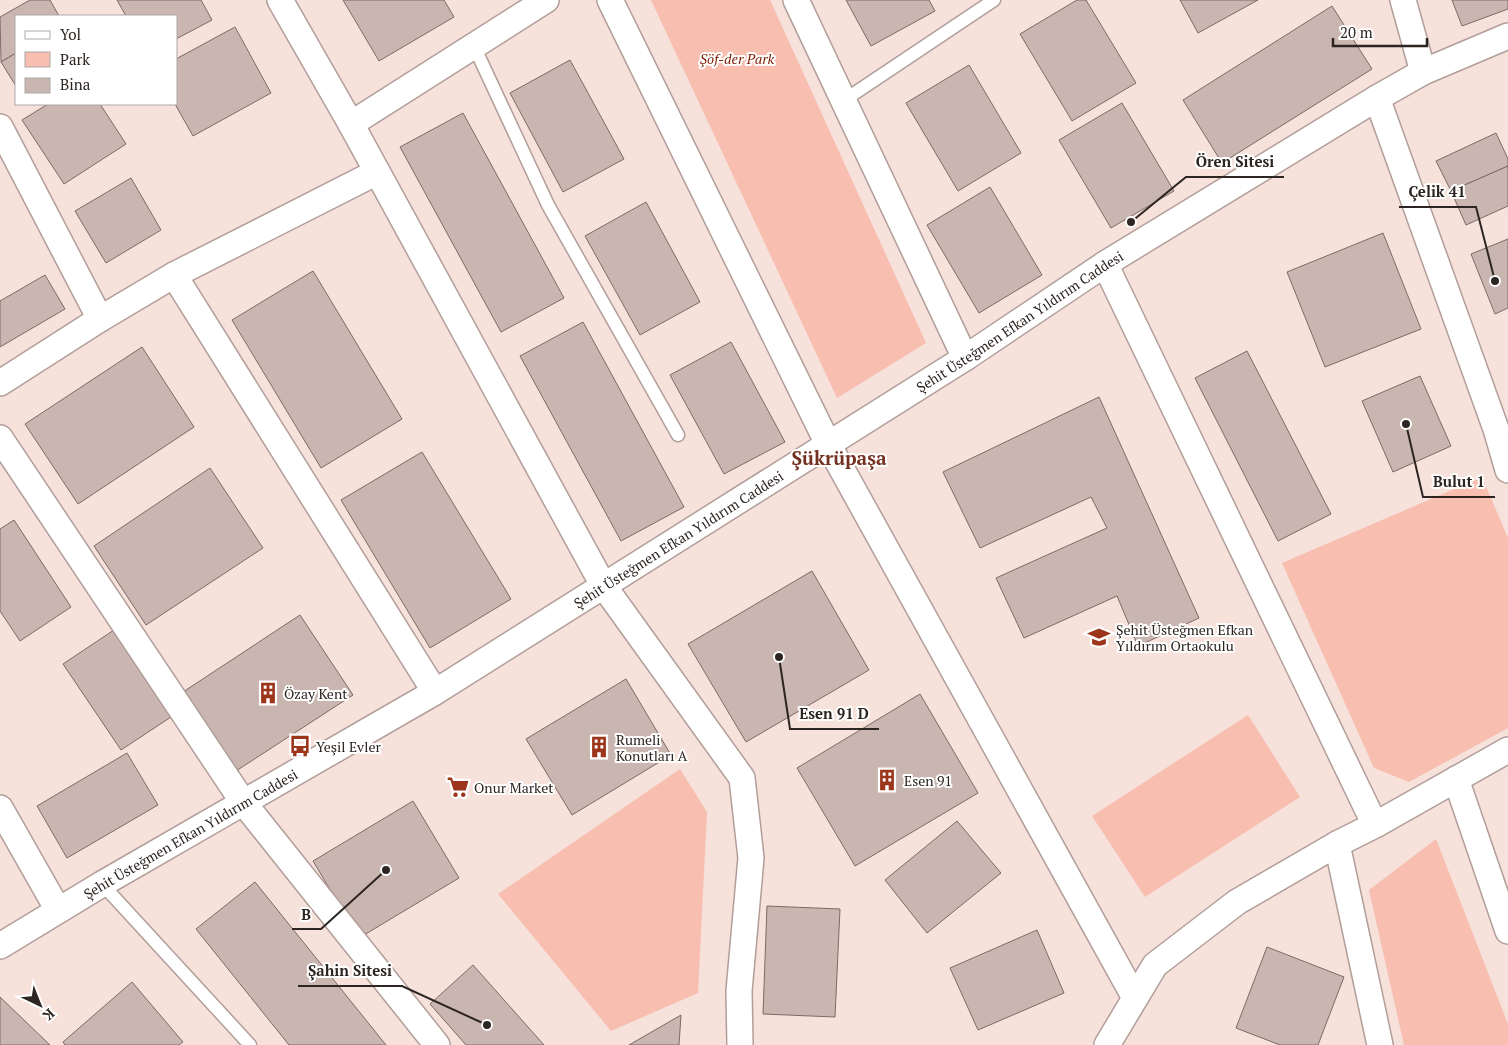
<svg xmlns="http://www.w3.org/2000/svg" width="1508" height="1045" font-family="'PT Serif',serif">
	<rect width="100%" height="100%" fill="#f6e1db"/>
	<g fill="#f8beb0">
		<path d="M651,0h119l156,343 -89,55z"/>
		<path d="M1482,477l26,61v190l-99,54 -35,-14 -92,-205z"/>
		<path d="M1248,715l52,82 -155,100 -53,-81z"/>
		<path d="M680,769l27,43 -9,181 -87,38 -113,-137z"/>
		<path d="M1436,839l72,185v21h-104l-35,-155z"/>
	</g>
	<g fill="#cab6b0" stroke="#7d6a65">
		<path d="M30,0h20l9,16h-43v37l-15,9 -1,-45z"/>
		<path d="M117,0h84l11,20 -36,19v-23h-50z"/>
		<path d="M343,0h101l10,17 -75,44z"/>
		<path d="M846,0h83l6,11 -64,35z"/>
		<path d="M1077,0h9l50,83 -64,38 -52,-87z"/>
		<path d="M1180,0h78l-60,33z"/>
		<path d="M1452,0h56v9l-46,17z"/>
		<path d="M1332,6l40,63 -150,94 -39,-63z"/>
		<path d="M235,27l36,66 -78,43 -18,-32 1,-45z"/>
		<path d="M16,53v33l-15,-24z"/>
		<path d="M570,60l54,99 -61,33 -53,-99z"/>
		<path d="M969,65l52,88 -63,38 -52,-88z"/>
		<path d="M1122,103l52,88 -63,37 -52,-88z"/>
		<path d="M48,104h52l26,40 -62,40 -42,-64z"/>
		<path d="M463,113l101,185 -63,34 -101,-185z"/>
		<path d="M1496,133l12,26v7l-57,25 -15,-30z"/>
		<path d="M1508,166v40l-42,19 -15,-34z"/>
		<path d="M131,178l30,52 -55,33 -31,-52z"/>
		<path d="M990,187l52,88 -63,38 -52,-88z"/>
		<path d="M646,202l54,100 -60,33 -55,-99z"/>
		<path d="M1383,233l38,96 -96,38 -38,-95z"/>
		<path d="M1508,239v69l-13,6 -24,-60z"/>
		<path d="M313,271l89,148 -81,49 -89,-148z"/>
		<path d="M45,275l20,34 -65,38v-46z"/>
		<path d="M583,322l101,185 -63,34 -101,-185z"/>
		<path d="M731,342l54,100 -61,32 -54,-99z"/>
		<path d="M142,347l52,80 -116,77 -53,-80z"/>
		<path d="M1247,351l84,163 -53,27 -83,-163z"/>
		<path d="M1420,376l31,70 -58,26 -31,-71z"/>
		<path d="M1099,397l100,221 -61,28 -21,-50 -93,42 -28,-60 111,-50 -16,-31 -111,51 -37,-76z"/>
		<path d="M422,452l89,147 -81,49 -89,-148z"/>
		<path d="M210,468l53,80 -117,77 -52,-79z"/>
		<path d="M14,520l57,87 -51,34 -20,-30v-82z"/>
		<path d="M812,571l57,99 -123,72 -58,-98z"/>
		<path d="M300,615l53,80 -117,76 -53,-79z"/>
		<path d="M114,630l57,87 -50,33 -58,-86z"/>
		<path d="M626,679l45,76 -99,60 -46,-76z"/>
		<path d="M920,694l58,99 -123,73 -58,-98z"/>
		<path d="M127,753l31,52 -91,53 -30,-52z"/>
		<path d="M413,801l46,77 -100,60 -46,-77z"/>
		<path d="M957,821l44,52 -74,60 -42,-53z"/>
		<path d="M255,882l131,163h-97l-93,-116z"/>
		<path d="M767,906l73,3 -5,108 -72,-3z"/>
		<path d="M1037,930l27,63 -86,37 -28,-62z"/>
		<path d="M1267,947l77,30 -26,68h-38l-44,-17z"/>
		<path d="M473,965l71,80h-78l-36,-41z"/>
		<path d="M132,982l51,60 -4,3h-114l-2,-3z"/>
		<path d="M0,997l50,48h-50z"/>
		<path d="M681,1015l-2,30h-50z"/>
	</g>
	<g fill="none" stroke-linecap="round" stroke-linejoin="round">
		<g stroke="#b29e99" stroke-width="15">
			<g id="lane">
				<path d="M474,46l74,159 130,230"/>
				<path d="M843,101l151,-101"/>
				<path d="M102,884l148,161"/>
			</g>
		</g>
		<g stroke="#b29e99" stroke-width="28">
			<g id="street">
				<path d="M280,0l71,124 252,461 139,193 9,80 -12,133 1,54"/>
				<path d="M610,0l218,444 307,554"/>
				<path d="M796,0l169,358"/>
				<path d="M1403,0l20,72"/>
				<path d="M1377,98l119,331 12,41"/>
				<path d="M351,124l195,-124"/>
				<path d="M0,127l100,192"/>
				<path d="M1105,264l270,561"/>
				<path d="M174,275l261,417"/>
				<path d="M0,383l100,-64 74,-44 203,-103"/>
				<path d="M0,438l243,364 194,243"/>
				<path d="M1456,779l52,152"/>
				<path d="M0,808l58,102"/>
				<path d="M1337,844l43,201"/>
				<path id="s1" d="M0,946l102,-62 333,-192 530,-334 140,-94 272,-166 46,-26 85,-36"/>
				<path d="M1107,1045l48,-80 82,-63 100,-58 38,-19 133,-75"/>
			</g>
		</g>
		<use href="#lane" stroke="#fff" stroke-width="12"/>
		<use href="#street" stroke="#fff" stroke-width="25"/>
	</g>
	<defs>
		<g id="school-bare" transform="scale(1.725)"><path d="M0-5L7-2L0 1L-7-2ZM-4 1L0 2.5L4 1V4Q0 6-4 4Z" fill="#9d351b" stroke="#fff" stroke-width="2.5" paint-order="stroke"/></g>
		<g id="building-bare" transform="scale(1.725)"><path d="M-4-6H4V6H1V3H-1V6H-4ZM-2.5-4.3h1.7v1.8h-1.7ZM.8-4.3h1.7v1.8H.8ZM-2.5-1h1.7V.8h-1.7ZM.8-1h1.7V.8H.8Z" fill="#9d351b" stroke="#fff" stroke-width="2.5" paint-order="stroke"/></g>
		<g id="bus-bare" transform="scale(1.725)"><path d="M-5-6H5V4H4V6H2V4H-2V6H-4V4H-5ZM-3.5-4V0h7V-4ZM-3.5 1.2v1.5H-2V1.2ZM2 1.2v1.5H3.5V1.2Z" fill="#9d351b" stroke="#fff" stroke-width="2.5" paint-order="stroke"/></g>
		<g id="supermarket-bare" transform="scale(1.725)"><path d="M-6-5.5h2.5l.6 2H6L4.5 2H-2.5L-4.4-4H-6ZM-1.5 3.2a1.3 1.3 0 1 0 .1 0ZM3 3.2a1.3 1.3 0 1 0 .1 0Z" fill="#9d351b" stroke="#fff" stroke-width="2.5" paint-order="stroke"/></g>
	</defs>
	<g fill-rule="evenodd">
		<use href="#school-bare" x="1099" y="637"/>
		<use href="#building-bare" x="268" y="693"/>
		<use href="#bus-bare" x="300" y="746"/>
		<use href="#building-bare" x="599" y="747"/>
		<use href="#building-bare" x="887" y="780"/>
		<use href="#supermarket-bare" x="458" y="787"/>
	</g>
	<g text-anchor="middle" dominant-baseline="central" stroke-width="4" stroke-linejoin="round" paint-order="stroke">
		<g font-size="14" font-style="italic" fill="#7d1e03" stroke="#fff">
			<text x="737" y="58">Şöf-der Park</text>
		</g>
		<g font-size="14" fill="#2c2522" stroke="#fff">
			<text stroke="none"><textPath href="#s1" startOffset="1196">Şehit Üsteğmen Efkan Yıldırım Caddesi</textPath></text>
			<text stroke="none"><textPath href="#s1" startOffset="791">Şehit Üsteğmen Efkan Yıldırım Caddesi</textPath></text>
			<text stroke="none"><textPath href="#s1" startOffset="221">Şehit Üsteğmen Efkan Yıldırım Caddesi</textPath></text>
		</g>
		<g font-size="14" fill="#2c2522" stroke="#fff" text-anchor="start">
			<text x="1116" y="629">Şehit Üsteğmen Efkan<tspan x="1116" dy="16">Yıldırım Ortaokulu</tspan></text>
			<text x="284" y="693">Özay Kent</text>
			<text x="616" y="739">Rumeli<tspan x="616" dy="16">Konutları A</tspan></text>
			<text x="316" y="746">Yeşil Evler</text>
			<text x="904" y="780">Esen 91</text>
			<text x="474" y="787">Onur Market</text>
		</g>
		<g font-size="19" font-weight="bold" fill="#743020" stroke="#fff">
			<text x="839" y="457">Şükrüpaşa</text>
		</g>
	</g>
	<path fill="none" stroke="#2c2522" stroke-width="2" d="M1131 222L1186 177H1284M1495 281L1476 207H1399M1406 424L1423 497H1495M779 657L790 729H879M386 870L321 929H292M487 1025L402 986H298"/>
	<g fill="#2c2522" stroke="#fff" stroke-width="2">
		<circle cx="1131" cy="222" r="5"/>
		<circle cx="1495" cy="281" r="5"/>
		<circle cx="1406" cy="424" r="5"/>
		<circle cx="779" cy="657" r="5"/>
		<circle cx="386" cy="870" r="5"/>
		<circle cx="487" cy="1025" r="5"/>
	</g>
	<g font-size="15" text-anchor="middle" font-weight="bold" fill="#2c2522" stroke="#fff" stroke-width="4" stroke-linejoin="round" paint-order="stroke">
		<text x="1235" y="167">Ören Sitesi</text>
		<text x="1437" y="197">Çelik 41</text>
		<text x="1459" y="487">Bulut 1</text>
		<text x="834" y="719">Esen 91 D</text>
		<text x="306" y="920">B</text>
		<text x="350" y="976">Şahin Sitesi</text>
	</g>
	<rect x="15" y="15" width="162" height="90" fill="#ffffff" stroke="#aba8a7"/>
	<rect x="25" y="31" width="25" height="8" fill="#ffffff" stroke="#aba8a7"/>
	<text x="60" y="40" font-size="15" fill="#2c2522">Yol</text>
	<rect x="25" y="52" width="25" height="15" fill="#f8beb0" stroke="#aba8a7"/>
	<text x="60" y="65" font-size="15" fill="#2c2522">Park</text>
	<rect x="25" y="78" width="25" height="15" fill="#cab6b0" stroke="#aba8a7"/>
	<text x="60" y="90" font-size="15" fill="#2c2522">Bina</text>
	<g transform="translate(40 1005) rotate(137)" stroke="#ffffff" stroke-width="4" paint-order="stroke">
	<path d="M0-4L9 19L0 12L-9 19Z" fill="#2c2522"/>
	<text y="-8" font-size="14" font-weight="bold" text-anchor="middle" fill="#2c2522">K</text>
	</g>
	<path d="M1333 38v8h94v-8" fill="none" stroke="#2c2522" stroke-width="2.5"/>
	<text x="1340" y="38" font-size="15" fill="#2c2522" stroke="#ffffff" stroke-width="4" paint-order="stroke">20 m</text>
</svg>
